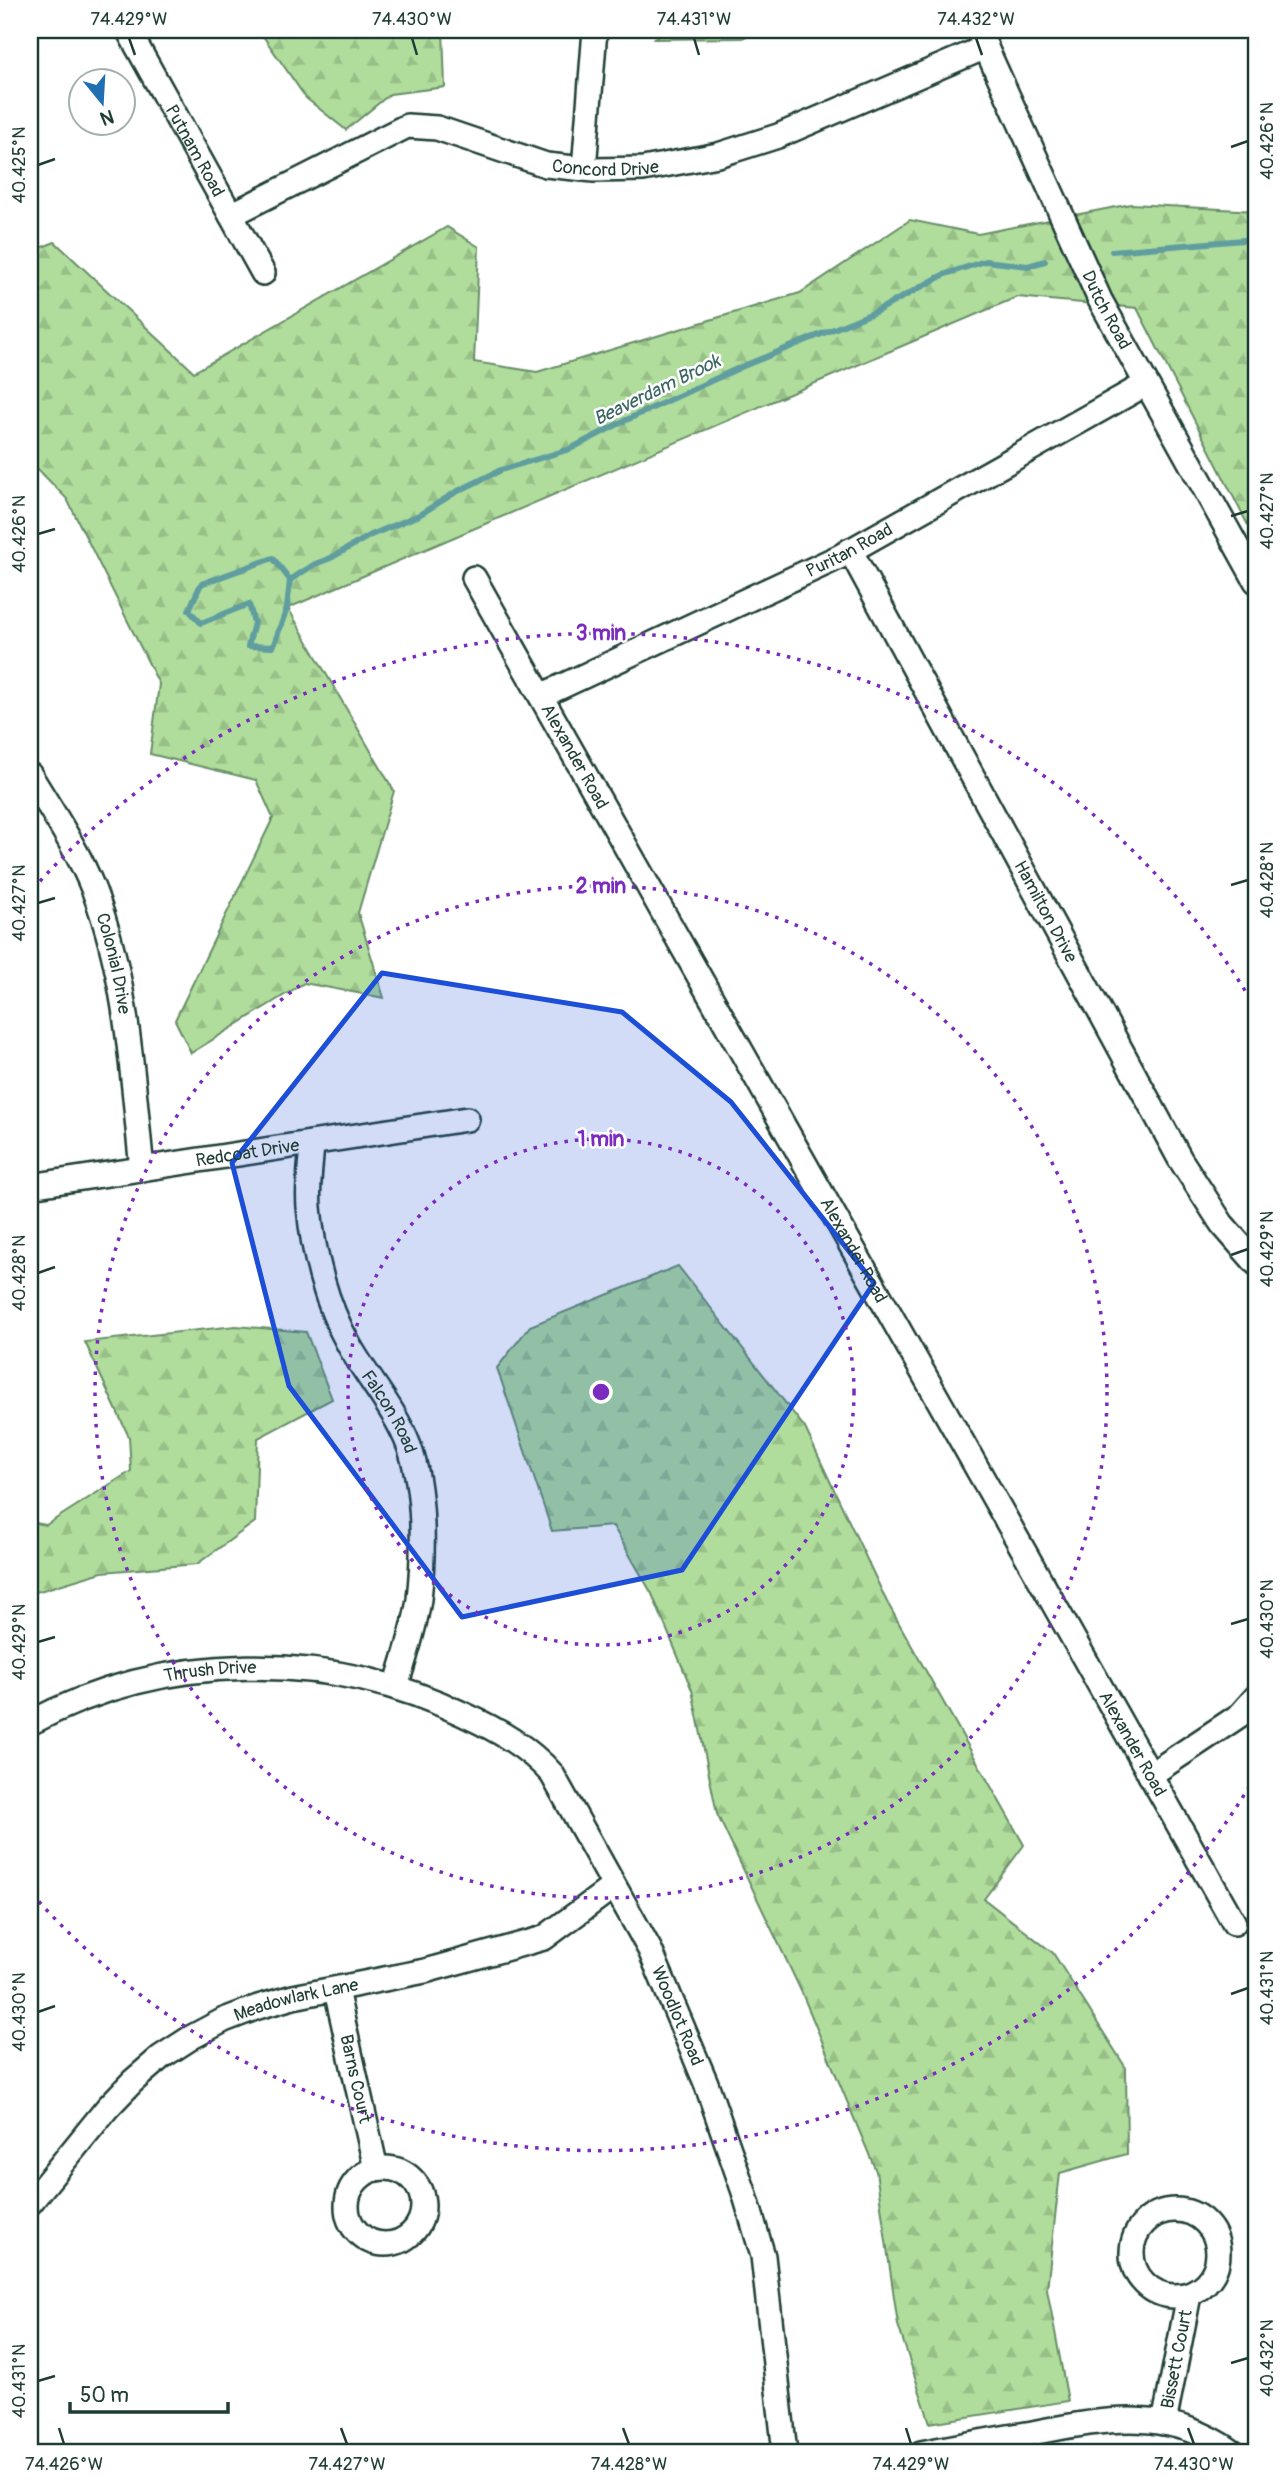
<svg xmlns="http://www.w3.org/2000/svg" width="1286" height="2483" font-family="Pangolin,sans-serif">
	<defs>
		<pattern id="forest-firs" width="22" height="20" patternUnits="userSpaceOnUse" patternTransform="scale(1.75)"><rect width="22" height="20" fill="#b0dd9c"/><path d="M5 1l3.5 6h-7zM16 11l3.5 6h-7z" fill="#97bf87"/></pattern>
	</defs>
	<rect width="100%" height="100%" fill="#fff"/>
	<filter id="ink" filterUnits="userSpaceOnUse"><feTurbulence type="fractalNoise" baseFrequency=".0143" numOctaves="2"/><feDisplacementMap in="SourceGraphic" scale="14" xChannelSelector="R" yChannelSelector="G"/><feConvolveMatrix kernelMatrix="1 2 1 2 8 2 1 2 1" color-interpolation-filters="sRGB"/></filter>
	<g filter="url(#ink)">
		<g fill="url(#forest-firs)" stroke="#688d68" stroke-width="2">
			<path d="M272,30h171l2,57 -55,7 -44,36 -40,-32 -43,-62z"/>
			<path d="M670,30h91l-19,8 -89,1z"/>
			<path d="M1131,204l125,7v330l-119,-233 -120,-11 -729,311 106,183 -36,122 26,85 -80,-15 -113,70 -16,-33 98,-202 -17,-38 -106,-26 9,-70 -92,-185 -37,-38v-209l25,-10 139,130 253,-145 32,20 -5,115 63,10 263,-79 110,-73 68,14z"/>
			<path d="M678,1266l127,162 82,174 137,243 -40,54 69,54 73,115 1,86 -67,19 -13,116 21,112 -138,22 -32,-98 -22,-154 -74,-178 -85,-179 -25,-124 -40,-96 -39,-68 -61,5 -55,-163 33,-42z"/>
			<path d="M236,1326l70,6 26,67 -74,39 -3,84 -58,42 -95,8 -72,22v-72l16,3 85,-54 -2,-34 -44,-95z"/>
		</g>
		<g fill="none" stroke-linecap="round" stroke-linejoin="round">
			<g stroke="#609d9f" stroke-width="6">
				<path d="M1112,251l144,-12"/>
				<path d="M273,558l17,22 -3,28 -14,39 -25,-1 6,-23 -5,-19 -48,19 -12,-13 12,-26z"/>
				<path d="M290,580l25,-16 16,-6 40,-23 48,-20 37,-23 45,-22 69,-21 54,-28 117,-54 134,-55 68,-37 42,-14 43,5 17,-5"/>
			</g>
			<g stroke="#1f3d34" stroke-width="28">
				<g id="minor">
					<path id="s1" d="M128,30l135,243"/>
					<path id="s2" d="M978,30l122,270 156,281"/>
					<path d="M584,169l11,-139"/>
					<path id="s3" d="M231,215l176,-89 30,2 109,37 48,5 49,-1 75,-14 60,-19 208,-89"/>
					<path id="s4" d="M850,550l330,609 42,65 34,39"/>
					<path id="s5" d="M474,578l760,1345"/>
					<path id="s6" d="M541,696l298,-139 307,-173"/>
					<path id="s7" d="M30,775c23,38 48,75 64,116 34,89 38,184 48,278"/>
					<path id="s8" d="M312,1143c-1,21 -5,43 -3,64 4,47 17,97 40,138 19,34 46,64 60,101 16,44 15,107 10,153 -4,30 -15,60 -23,88"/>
					<path id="s9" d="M30,1186l437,-67"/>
					<path id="s10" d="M30,1723c133,-71 299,-75 435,-8 33,15 63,32 87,59l98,176 56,133 38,109 19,64 22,197"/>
					<path d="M1150,1775l90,-60 16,-18"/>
					<path id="s11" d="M336,1990l40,179"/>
					<circle cx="385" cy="2206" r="38"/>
					<path id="s12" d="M30,2203l78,-96 25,-26 28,-24 31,-20 32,-17 34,-13 35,-10 132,-26 119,-33 70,-52"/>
					<circle cx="1175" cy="2253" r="43"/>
					<path id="s13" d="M1164,2423l25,-128"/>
					<path d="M921,2453c37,-7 74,-14 111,-20 74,-14 137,-27 202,20"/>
				</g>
			</g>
			<use href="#minor" stroke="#fff" stroke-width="23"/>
		</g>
	</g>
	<path fill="#1d4ed8" fill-opacity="0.2" stroke="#1d4ed8" stroke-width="5" stroke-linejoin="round" d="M382,973l240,39 109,90 143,181 -192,287 -220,47 -173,-231 -57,-223z"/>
	<path fill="none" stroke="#1f3d34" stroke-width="2.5" d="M129,38l6,17M412,38l5,17M694,38l5,17M976,38l6,17M1231,147l17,-6M38,165l17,-6M1231,516l17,-5M38,534l17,-5M1231,885l17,-5M38,903l17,-5M1231,1255l17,-6M38,1273l17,-6M1231,1624l17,-5M38,1642l17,-5M1231,1994l17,-6M38,2012l17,-6M1231,2363l17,-5M38,2381l17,-5M59,2428l5,16M341,2428l6,16M623,2428l6,16M906,2428l5,16M1188,2428l6,16"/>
	<g fill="none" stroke="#7b2cbf" stroke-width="3.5" stroke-dasharray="3.5 7">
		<circle cx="601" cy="1392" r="253"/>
		<circle cx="601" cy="1392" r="506"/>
		<path d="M1255 1777A759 759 0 0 1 33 1895M33 889A759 759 0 0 1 1255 1007"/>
	</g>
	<g text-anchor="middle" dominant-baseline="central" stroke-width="5" stroke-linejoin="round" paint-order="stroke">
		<g font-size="18" fill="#1f3d34" stroke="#fff">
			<text stroke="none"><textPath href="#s1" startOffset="138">Putnam Road</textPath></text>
			<text stroke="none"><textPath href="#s3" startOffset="402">Concord Drive</textPath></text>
			<text stroke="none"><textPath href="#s2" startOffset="308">Dutch Road</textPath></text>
			<text stroke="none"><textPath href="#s6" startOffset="341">Puritan Road</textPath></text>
			<text stroke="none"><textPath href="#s5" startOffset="205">Alexander Road</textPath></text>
			<text stroke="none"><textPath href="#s4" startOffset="411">Hamilton Drive</textPath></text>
			<text stroke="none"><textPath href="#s7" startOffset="208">Colonial Drive</textPath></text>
			<text stroke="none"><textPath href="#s9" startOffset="220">Redcoat Drive</textPath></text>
			<text stroke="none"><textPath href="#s5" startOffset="772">Alexander Road</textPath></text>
			<text stroke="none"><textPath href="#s8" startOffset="287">Falcon Road</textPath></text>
			<text stroke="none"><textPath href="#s10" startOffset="189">Thrush Drive</textPath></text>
			<text stroke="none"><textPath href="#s5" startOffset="1339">Alexander Road</textPath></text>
			<text stroke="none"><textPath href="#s12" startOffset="345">Meadowlark Lane</textPath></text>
			<text stroke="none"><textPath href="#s10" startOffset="830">Woodlot Road</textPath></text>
			<text stroke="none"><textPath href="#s11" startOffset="91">Barns Court</textPath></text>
			<text stroke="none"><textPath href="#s13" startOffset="65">Bissett Court</textPath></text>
		</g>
		<g font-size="19" font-style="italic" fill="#3a6561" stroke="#fff">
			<text transform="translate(657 390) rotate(-26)">Beaverdam Brook</text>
		</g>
	</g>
	<circle cx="601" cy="1392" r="10" fill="#7b2cbf" stroke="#fff" stroke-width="3.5"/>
	<g font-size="21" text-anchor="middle" font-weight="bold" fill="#7b2cbf" stroke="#fff" stroke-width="5" stroke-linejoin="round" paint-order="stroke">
		<text x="601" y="640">3 min</text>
		<text x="601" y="893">2 min</text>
		<text x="601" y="1146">1 min</text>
	</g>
	<rect width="1286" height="2483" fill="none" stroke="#fff" stroke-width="77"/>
	<g transform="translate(102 102) rotate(162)"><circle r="33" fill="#ffffff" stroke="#a5b1ae" stroke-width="2"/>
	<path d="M0-5L12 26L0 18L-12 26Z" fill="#1f6fb2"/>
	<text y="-10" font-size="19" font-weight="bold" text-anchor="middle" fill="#1f3d34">N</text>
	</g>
	<path d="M70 2402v10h158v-10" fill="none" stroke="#1f3d34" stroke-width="3.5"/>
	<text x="80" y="2402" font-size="21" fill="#1f3d34" stroke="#ffffff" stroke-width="5" paint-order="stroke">50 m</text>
	<rect x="38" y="38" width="1210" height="2406" fill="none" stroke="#1f3d34" stroke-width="2.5"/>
	<g font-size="18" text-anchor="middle" fill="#1f3d34">
		<text x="129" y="25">74.429°W</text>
		<text x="412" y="25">74.430°W</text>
		<text x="694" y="25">74.431°W</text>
		<text x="976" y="25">74.432°W</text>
		<text transform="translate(1267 141) rotate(-90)" y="6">40.426°N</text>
		<text transform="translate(19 165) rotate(-90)" y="6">40.425°N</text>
		<text transform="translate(1267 511) rotate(-90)" y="6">40.427°N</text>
		<text transform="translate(19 534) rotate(-90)" y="6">40.426°N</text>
		<text transform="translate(1267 880) rotate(-90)" y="6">40.428°N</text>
		<text transform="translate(19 903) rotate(-90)" y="6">40.427°N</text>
		<text transform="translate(1267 1249) rotate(-90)" y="6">40.429°N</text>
		<text transform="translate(19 1273) rotate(-90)" y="6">40.428°N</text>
		<text transform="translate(1267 1619) rotate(-90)" y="6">40.430°N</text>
		<text transform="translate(19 1642) rotate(-90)" y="6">40.429°N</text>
		<text transform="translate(1267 1988) rotate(-90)" y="6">40.431°N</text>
		<text transform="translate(19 2012) rotate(-90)" y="6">40.430°N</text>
		<text transform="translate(1267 2358) rotate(-90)" y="6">40.432°N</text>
		<text transform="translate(19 2381) rotate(-90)" y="6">40.431°N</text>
		<text x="64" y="2470">74.426°W</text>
		<text x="347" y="2470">74.427°W</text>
		<text x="629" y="2470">74.428°W</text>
		<text x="911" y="2470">74.429°W</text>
		<text x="1194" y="2470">74.430°W</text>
	</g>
</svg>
